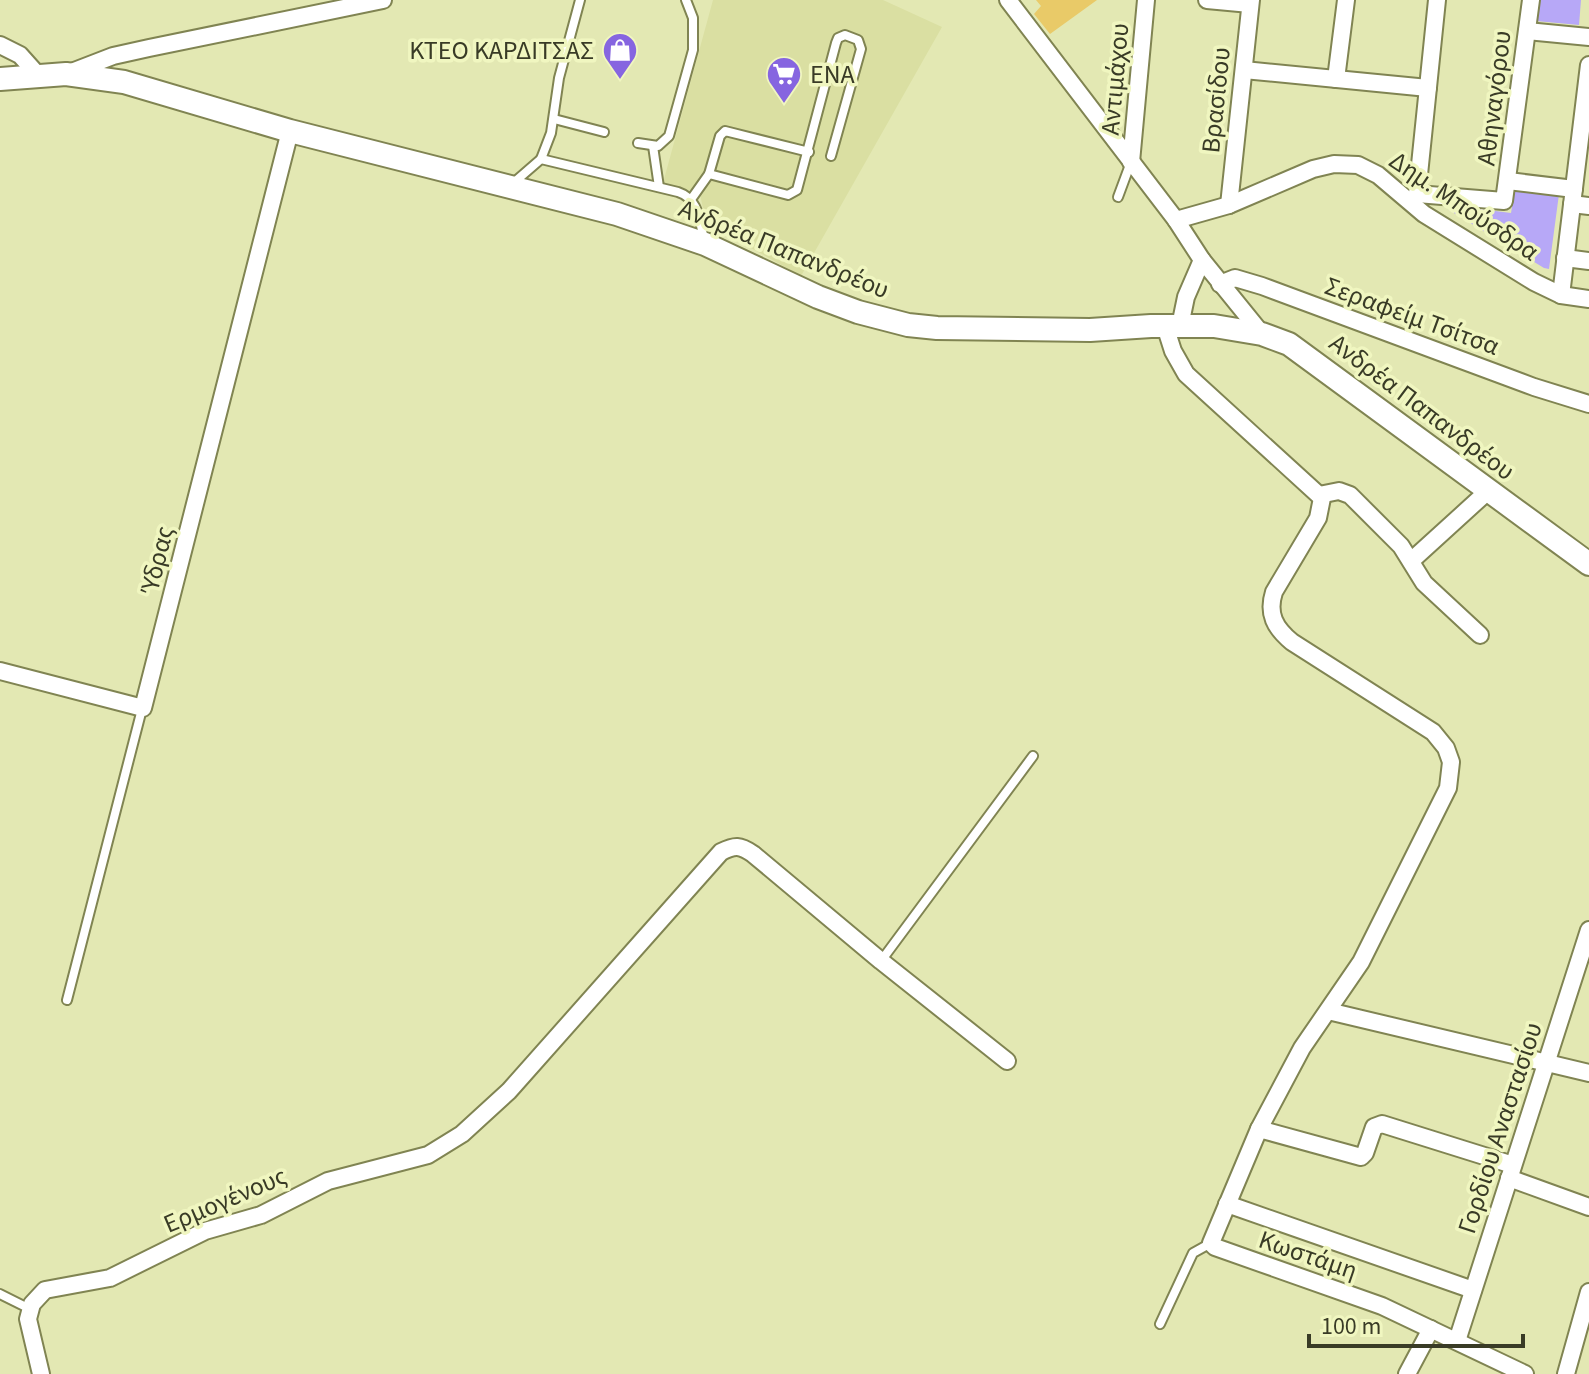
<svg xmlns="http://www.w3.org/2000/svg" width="1589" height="1374" font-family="'Source Sans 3',sans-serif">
	<rect width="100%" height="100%" fill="#e3e8b3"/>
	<path fill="#dadfa2" d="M713,0h170l59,27 -141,249 -95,-53 -6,-29 -37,-11z"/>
	<g fill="#b7a8f7">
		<path d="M1538,0h43l-2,25 -43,-4z"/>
		<path d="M1515,189l44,5 -10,75 -5,-1 -95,-58 -1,-5 63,8z"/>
	</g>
	<path fill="#e9ca68" d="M1036,0h61l-47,34 -16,-20 7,-8z"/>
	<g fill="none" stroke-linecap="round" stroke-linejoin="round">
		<g stroke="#808452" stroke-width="12">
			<g id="lane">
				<path d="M554,119l50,13"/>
				<path d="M638,143l20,3 11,-10 24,-86v-32l-7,-18"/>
				<path d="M653,146l6,41"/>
				<path d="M541,159l10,-26 8,-55 21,-78"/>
				<path d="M709,174l79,21 9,-5 39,-147 2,-5 7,-3 13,5 3,9 -30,107"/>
				<path d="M511,185l30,-26 137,33c21,7 21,28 26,47"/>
				<path d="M1118,197l13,-35"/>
				<path d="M692,198l17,-24 11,-38 5,-5 84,21"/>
				<path d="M881,961l152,-205"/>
				<path d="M67,1000l75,-291"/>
				<path d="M0,1294l30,15"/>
				<path d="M1160,1324l33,-71 18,-10"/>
			</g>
		</g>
		<g stroke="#808452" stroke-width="20">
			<g id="street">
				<path d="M1008,0l168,220 26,40 -16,37 -6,29"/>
				<path d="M1207,0l43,4"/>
				<path d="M1527,31l62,6"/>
				<path d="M0,45l20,10 17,19"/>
				<path d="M1244,70l184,18"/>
				<path d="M69,73l44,-17 36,-8 234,-48"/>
				<path d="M1336,79l10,-79"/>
				<path d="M1131,162l15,-162"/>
				<path d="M1508,181l66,8"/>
				<path d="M1417,194l87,7 27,-201"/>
				<path d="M1413,203l4,-9 20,-194"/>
				<path d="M1572,204l17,2"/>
				<path d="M1229,205l22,-205"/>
				<path d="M1176,220l53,-15 84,-36 21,-5 24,1 20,10 46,39 110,68 27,13 28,4"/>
				<path d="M1565,258l24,3"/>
				<path d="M1202,260l60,74"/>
				<path d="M1220,284l15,-6 27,8 272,101 55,17"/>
				<path d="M1561,295l28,-230"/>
				<path d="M1165,326l8,25 13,23 136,124 -4,20 -44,74c-7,22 1,36 18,50l141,90 13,16 5,14 -3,26 -87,174 -59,86 -43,81 -48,114 4,4 167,59 143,68"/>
				<path d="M1319,495l20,-4 11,4 51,51 23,37 56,52"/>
				<path d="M1411,561l77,-70"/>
				<path d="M0,671l143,37 147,-577"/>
				<path d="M1328,1011l261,62"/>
				<path d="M1259,1129l102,28 4,-4 9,-26 8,-3 131,41"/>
				<path d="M1509,1178l80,29"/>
				<path d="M1227,1204l246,86"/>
				<path d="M1457,1341l132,-411"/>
				<path d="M41,1374l-13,-55 4,-15 13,-14 65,-12 95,-47 56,-16 67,-34 100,-26 34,-21 47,-43 212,-239c14,-7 19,-7 32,2l128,107 126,100"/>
				<path d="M1407,1374l24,-45"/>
				<path d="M1566,1374l23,-82"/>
			</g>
		</g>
		<g stroke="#808452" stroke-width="26">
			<path id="secondary" d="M0,79l66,-5 58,8 166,49 327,83 88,30 113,53 40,15 50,13 29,3 153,2 61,-4h63l48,8 27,10 300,220"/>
		</g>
		<use href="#lane" stroke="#fff" stroke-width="8"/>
		<use href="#street" stroke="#fff" stroke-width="16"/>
		<use href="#secondary" stroke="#fff" stroke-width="22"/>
	</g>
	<defs>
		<g id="shop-pin" transform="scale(1.8)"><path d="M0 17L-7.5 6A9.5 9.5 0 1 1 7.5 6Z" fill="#8665e0" stroke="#f0f6c0"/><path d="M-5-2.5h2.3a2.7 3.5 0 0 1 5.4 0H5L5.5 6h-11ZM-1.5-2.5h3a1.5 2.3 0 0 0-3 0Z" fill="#fff"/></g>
		<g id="supermarket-pin" transform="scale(1.8)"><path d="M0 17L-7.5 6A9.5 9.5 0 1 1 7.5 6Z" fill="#8665e0" stroke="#f0f6c0"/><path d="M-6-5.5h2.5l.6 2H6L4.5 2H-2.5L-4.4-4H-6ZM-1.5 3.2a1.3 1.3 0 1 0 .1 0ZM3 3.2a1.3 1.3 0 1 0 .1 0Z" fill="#fff"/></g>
	</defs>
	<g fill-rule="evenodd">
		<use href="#shop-pin" x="620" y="50"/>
		<use href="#supermarket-pin" x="784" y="74"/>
	</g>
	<g text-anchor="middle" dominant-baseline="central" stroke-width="7" stroke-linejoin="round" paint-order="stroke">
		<g font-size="26" fill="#393b26" stroke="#f0f6c0" text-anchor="end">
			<text x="594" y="50">ΚΤΕΟ ΚΑΡΔΙΤΣΑΣ</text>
			<text x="810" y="74" text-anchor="start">ΕΝΑ</text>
		</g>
		<g font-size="26" fill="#393b26" stroke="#f0f6c0">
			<text transform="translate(1115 79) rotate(-85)">Αντιμάχου</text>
			<text transform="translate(1494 98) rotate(-83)">Αθηναγόρου</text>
			<text transform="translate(1216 100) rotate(-84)">Βρασίδου</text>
			<text transform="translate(1464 206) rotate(34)">Δημ. Μπούσδρα</text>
			<text transform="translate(784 249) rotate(22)">Ανδρέα Παπανδρέου</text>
			<text transform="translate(1412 316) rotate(20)">Σεραφείμ Τσίτσα</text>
			<text transform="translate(1422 407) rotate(37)">Ανδρέα Παπανδρέου</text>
			<text transform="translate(157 560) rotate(-76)">Ύδρας</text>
			<text transform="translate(1500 1128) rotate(-72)">Γορδίου Αναστασίου</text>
			<text transform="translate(225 1200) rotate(-23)">Ερμογένους</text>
			<text transform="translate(1308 1255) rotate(19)">Κωστάμη</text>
		</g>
	</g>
	<path d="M1309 1334v12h214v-12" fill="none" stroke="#393b26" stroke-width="4"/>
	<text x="1321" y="1334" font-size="24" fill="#393b26" stroke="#f0f6c0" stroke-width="6" paint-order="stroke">100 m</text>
</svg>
